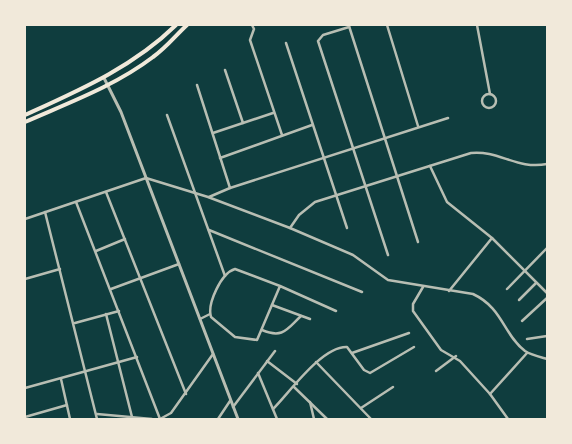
<svg xmlns="http://www.w3.org/2000/svg" width="572" height="444" font-family="'Roboto Serif',serif">
	<rect width="100%" height="100%" fill="#0f3d3e"/>
	<g fill="none" stroke-linecap="round" stroke-linejoin="round">
		<g stroke="#b8beb3" stroke-width="2.5">
			<path d="M252,25l2,4 -4,11 32,95"/>
			<path d="M387,25l31,101"/>
			<path d="M477,25l13,69"/>
			<path d="M349,26l69,216"/>
			<path d="M349,27l-26,8 -5,6 70,214"/>
			<path d="M286,43l61,185"/>
			<path d="M225,70l18,53"/>
			<path d="M197,85l33,103"/>
			<circle cx="489" cy="101" r="7"/>
			<path d="M167,115l58,161"/>
			<path d="M213,133l60,-20"/>
			<path d="M220,158l92,-33"/>
			<path d="M430,166l17,36 45,36 55,55"/>
			<path d="M106,192l80,202"/>
			<path d="M209,197l21,-9 218,-70"/>
			<path d="M76,202l84,217"/>
			<path d="M45,212l52,207"/>
			<path d="M25,219l121,-41 62,19 82,31 63,27 35,25 85,14c30,14 30,40 52,57 6,4 15,6 22,8"/>
			<path d="M290,228l9,-13 16,-13 156,-49c28,-3 46,17 76,11"/>
			<path d="M209,230l153,62"/>
			<path d="M96,251l29,-12"/>
			<path d="M25,279l35,-10"/>
			<path d="M280,286l-23,54 -22,-3 -24,-20c-4,-13 10,-44 24,-48l45,17 56,25"/>
			<path d="M423,287l-10,17v7l28,39 19,11 30,33 18,25"/>
			<path d="M111,289l68,-25"/>
			<path d="M507,289l40,-41"/>
			<path d="M449,291l43,-53"/>
			<path d="M519,300l17,-17"/>
			<path d="M272,305l38,14"/>
			<path d="M106,314l26,103"/>
			<path d="M200,319l10,-5"/>
			<path d="M522,321l25,-23"/>
			<path d="M75,323l44,-12"/>
			<path d="M262,330c21,9 25,-1 39,-14"/>
			<path d="M527,339l20,-3"/>
			<path d="M352,353l57,-20"/>
			<path d="M267,361l30,23"/>
			<path d="M316,362l55,57"/>
			<path d="M436,371l20,-15"/>
			<path d="M258,373l19,46"/>
			<path d="M61,379l9,40"/>
			<path d="M294,387l33,32"/>
			<path d="M25,388l112,-31"/>
			<path d="M490,394l37,-41"/>
			<path d="M310,402l4,17"/>
			<path d="M233,407l42,-56"/>
			<path d="M361,408l32,-21"/>
			<path d="M273,409c17,-17 49,-63 74,-62l17,23 6,3 44,-26"/>
			<path d="M97,414l55,5"/>
			<path d="M25,417l42,-12"/>
			<path d="M160,419l11,-6 42,-59"/>
			<path d="M218,419l12,-18"/>
		</g>
		<path stroke="#b8beb3" stroke-width="3" d="M104,78l17,34 117,307"/>
		<g stroke="#f1e9da" stroke-width="4">
			<path d="M25,115c55,-25 108,-48 151,-90"/>
			<path d="M25,122c43,-19 90,-36 128,-65 13,-9 23,-22 34,-32"/>
		</g>
	</g>
	<rect width="572" height="444" fill="none" stroke="#f1e9da" stroke-width="52"/>
</svg>
